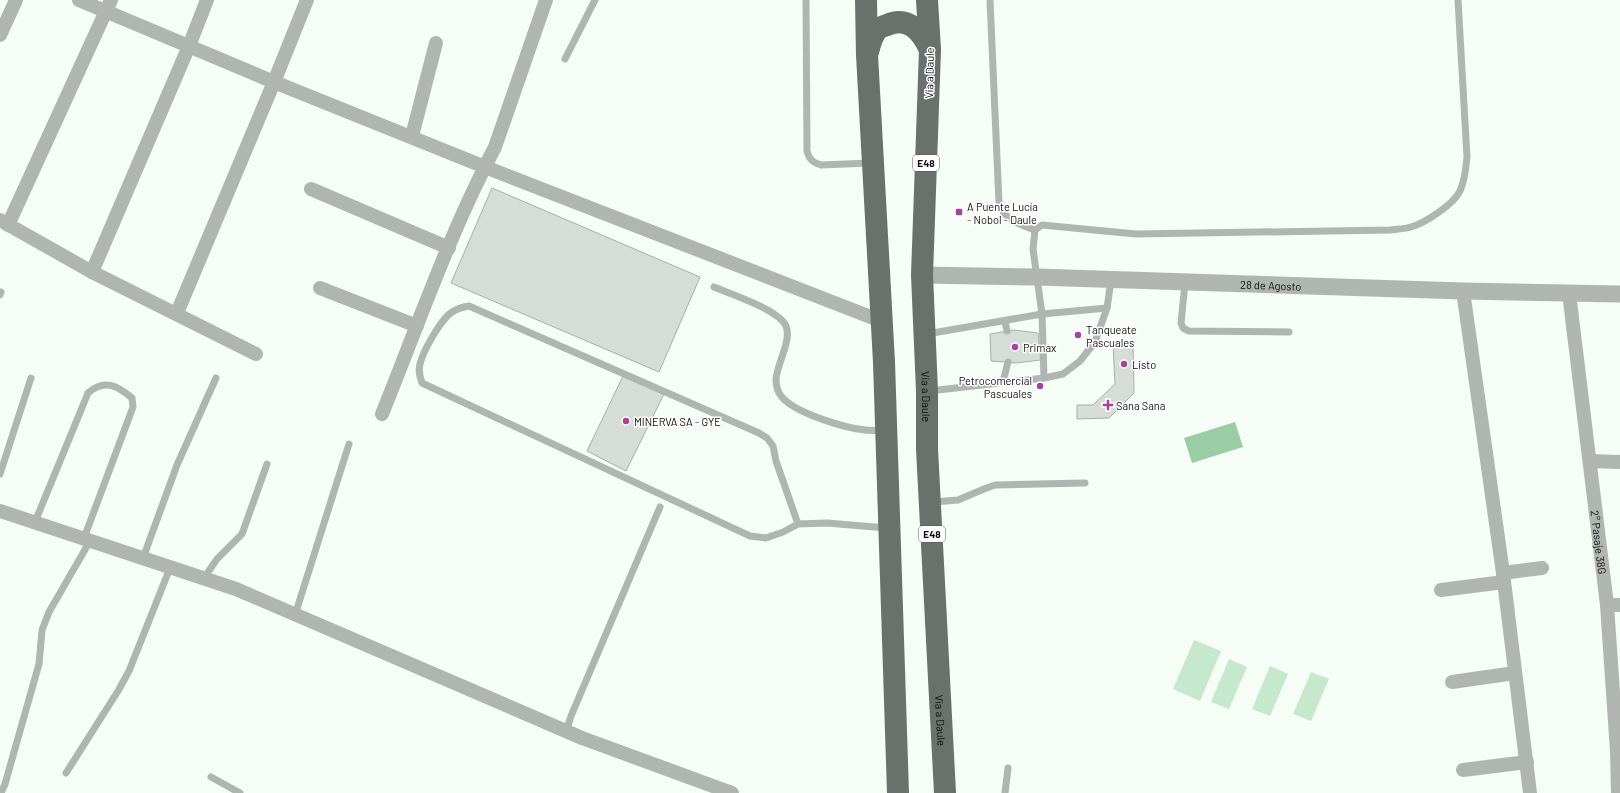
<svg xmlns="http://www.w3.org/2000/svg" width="1620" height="793" font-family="Barlow,sans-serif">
	<rect width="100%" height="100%" fill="#f5fdf6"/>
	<g fill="#c6e8cc">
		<path d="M1194,640l27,11 -21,50 -27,-12z"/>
		<path d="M1229,659l18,8 -18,42 -18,-7z"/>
		<path d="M1270,666l18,8 -18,42 -18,-7z"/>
		<path d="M1311,672l18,7 -18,42 -18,-7z"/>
	</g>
	<path fill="#9acda3" d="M1235,422l8,25 -51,16 -8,-25z"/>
	<g fill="#d5ddd6" stroke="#a8afa9">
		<path d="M492,188l208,89 -41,95 -208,-89z"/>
		<path d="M1014,330l24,3 3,27 -25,3 -25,-2 -1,-27z"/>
		<path d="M1133,342l1,51 -25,25 -32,1v-14h16l22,-21 -2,-40z"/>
		<path d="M624,374l41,18 -39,79 -39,-20z"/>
	</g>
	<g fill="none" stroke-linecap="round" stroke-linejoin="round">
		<g stroke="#b1b5b2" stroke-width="7">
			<path d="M806,0l1,151c2,8 5,11 14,14l49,-2"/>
			<path d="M990,0l9,203c5,17 20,21 36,27"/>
			<path d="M565,59l30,-59"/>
			<path d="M1185,283l-4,40 2,5 6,3 100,1"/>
			<path d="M714,287c17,7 65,23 72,39 6,14 -9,38 -10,53 0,7 1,12 5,17 13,17 64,32 84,34 6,1 13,0 19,0"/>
			<path d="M0,295l1,-3"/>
			<path d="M1005,321l2,10"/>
			<path d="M927,334l115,-20 65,-6"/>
			<path d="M1044,378l-2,-64 -9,-65 2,-19 7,-5 94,9 254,-4c7,-1 14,-1 21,-3 14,-4 43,-23 49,-36 5,-11 6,-23 7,-34l-9,-157"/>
			<path d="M1003,382l5,-20"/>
			<path d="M929,391l115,-13 19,-4 17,-13 15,-19 12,-34 4,-27"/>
			<path d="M0,474l31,-96"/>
			<path d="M933,502l25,-2 26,-11 11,-4 90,-2"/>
			<path d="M35,522l53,-129c16,-14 29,-8 44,5l1,9 -49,131"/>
			<path d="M798,524l-22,-63 -3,-15 -6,-8 -8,-5 -290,-127c-6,1 -11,2 -17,6 -11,7 -29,39 -32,52 -2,7 0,13 2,19l328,153 16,2 17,-6 15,-8 29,-1 59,5"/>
			<path d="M143,558l34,-93 39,-87"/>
			<path d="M204,578l13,-19 25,-25 25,-70"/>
			<path d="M295,615l54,-171"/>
			<path d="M566,732l5,-16 89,-209"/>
			<path d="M66,773l52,-82 11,-20 41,-103"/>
			<path d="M211,777l29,16"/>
			<path d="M1,793l4,-9 34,-120 3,-34 7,-18 41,-71"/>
			<path d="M1005,793l3,-25"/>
		</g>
		<g stroke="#b1b5b2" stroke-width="14">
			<path d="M79,0l195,82 211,85 396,154"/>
			<path d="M0,35l16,-35"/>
			<path d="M412,136l24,-93"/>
			<path d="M311,189l138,59"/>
			<path d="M0,220l92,52 164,82"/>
			<path d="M8,225l103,-225"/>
			<path d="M92,272l97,-226 18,-46"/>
			<path d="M320,288l97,38"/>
			<path d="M1463,291l40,282 27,220"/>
			<path id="s1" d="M1569,293l38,312 10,146 1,42"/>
			<path d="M177,313l97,-231 33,-82"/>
			<path d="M382,414c36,-89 68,-182 113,-267l51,-147"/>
			<path d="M1590,461l30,1"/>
			<path d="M0,511l236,78 346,149 150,55"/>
			<path d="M1503,573l39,-5"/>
			<path d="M1441,590l63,-8"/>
			<path d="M1607,605h13"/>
			<path d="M1452,682l63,-9"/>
			<path d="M1463,770l64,-8"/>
		</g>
		<path stroke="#b1b5b2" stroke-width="17" id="s2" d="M922,275l115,2 426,14 157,3"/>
		<g stroke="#6a706c" stroke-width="22">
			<path d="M866,0l1,55 17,307 14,431"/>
			<path id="s3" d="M927,0l3,50 -8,225 5,116v58l18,344"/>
			<path d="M868,52c2,-8 4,-17 10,-23 2,-2 6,-3 9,-4 21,-10 35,7 43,25"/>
		</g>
	</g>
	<g fill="#a941a3" stroke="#fff" stroke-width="1.5">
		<rect x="955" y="208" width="8" height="8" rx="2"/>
		<circle cx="1078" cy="335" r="4"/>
		<circle cx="1015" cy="347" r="4"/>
		<circle cx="1124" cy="364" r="4"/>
		<circle cx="1040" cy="386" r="4"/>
		<path d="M1106 399h4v4h4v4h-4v4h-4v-4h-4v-4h4z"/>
		<circle cx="626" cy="421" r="4"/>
	</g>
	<g text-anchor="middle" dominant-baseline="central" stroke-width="3" stroke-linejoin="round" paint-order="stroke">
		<g fill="#fff" stroke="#565856" stroke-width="1">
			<rect x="913" y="155" width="26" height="16" rx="3"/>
			<rect x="919" y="526" width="26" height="16" rx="3"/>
		</g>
		<g font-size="10" font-weight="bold" fill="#0e100e">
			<text x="926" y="163">E48</text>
			<text x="932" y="534">E48</text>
		</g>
		<g font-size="11" fill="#0e100e" stroke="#fff">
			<text transform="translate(929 73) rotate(-89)">Vía a Daule</text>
			<text stroke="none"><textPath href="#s2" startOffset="349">28 de Agosto</textPath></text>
			<text stroke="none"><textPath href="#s3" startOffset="397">Vía a Daule</textPath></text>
			<text stroke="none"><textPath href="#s1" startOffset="251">2° Pasaje 38G</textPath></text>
			<text stroke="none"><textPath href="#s3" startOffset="721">Vía a Daule</textPath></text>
		</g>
		<g font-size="11" fill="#0e100e" stroke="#fff" text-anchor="start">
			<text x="967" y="206">A Puente Lucía<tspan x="967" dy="13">- Nobol - Daule</tspan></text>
			<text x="1086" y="329">Tanqueate<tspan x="1086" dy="13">Pascuales</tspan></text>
			<text x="1023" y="347">Primax</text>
			<text x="1132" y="364">Listo</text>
			<text x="1032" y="380" text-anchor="end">Petrocomercial<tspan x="1032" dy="13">Pascuales</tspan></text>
			<text x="1116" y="405">Sana Sana</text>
			<text x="634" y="421">MINERVA SA - GYE</text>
		</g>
	</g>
</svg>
